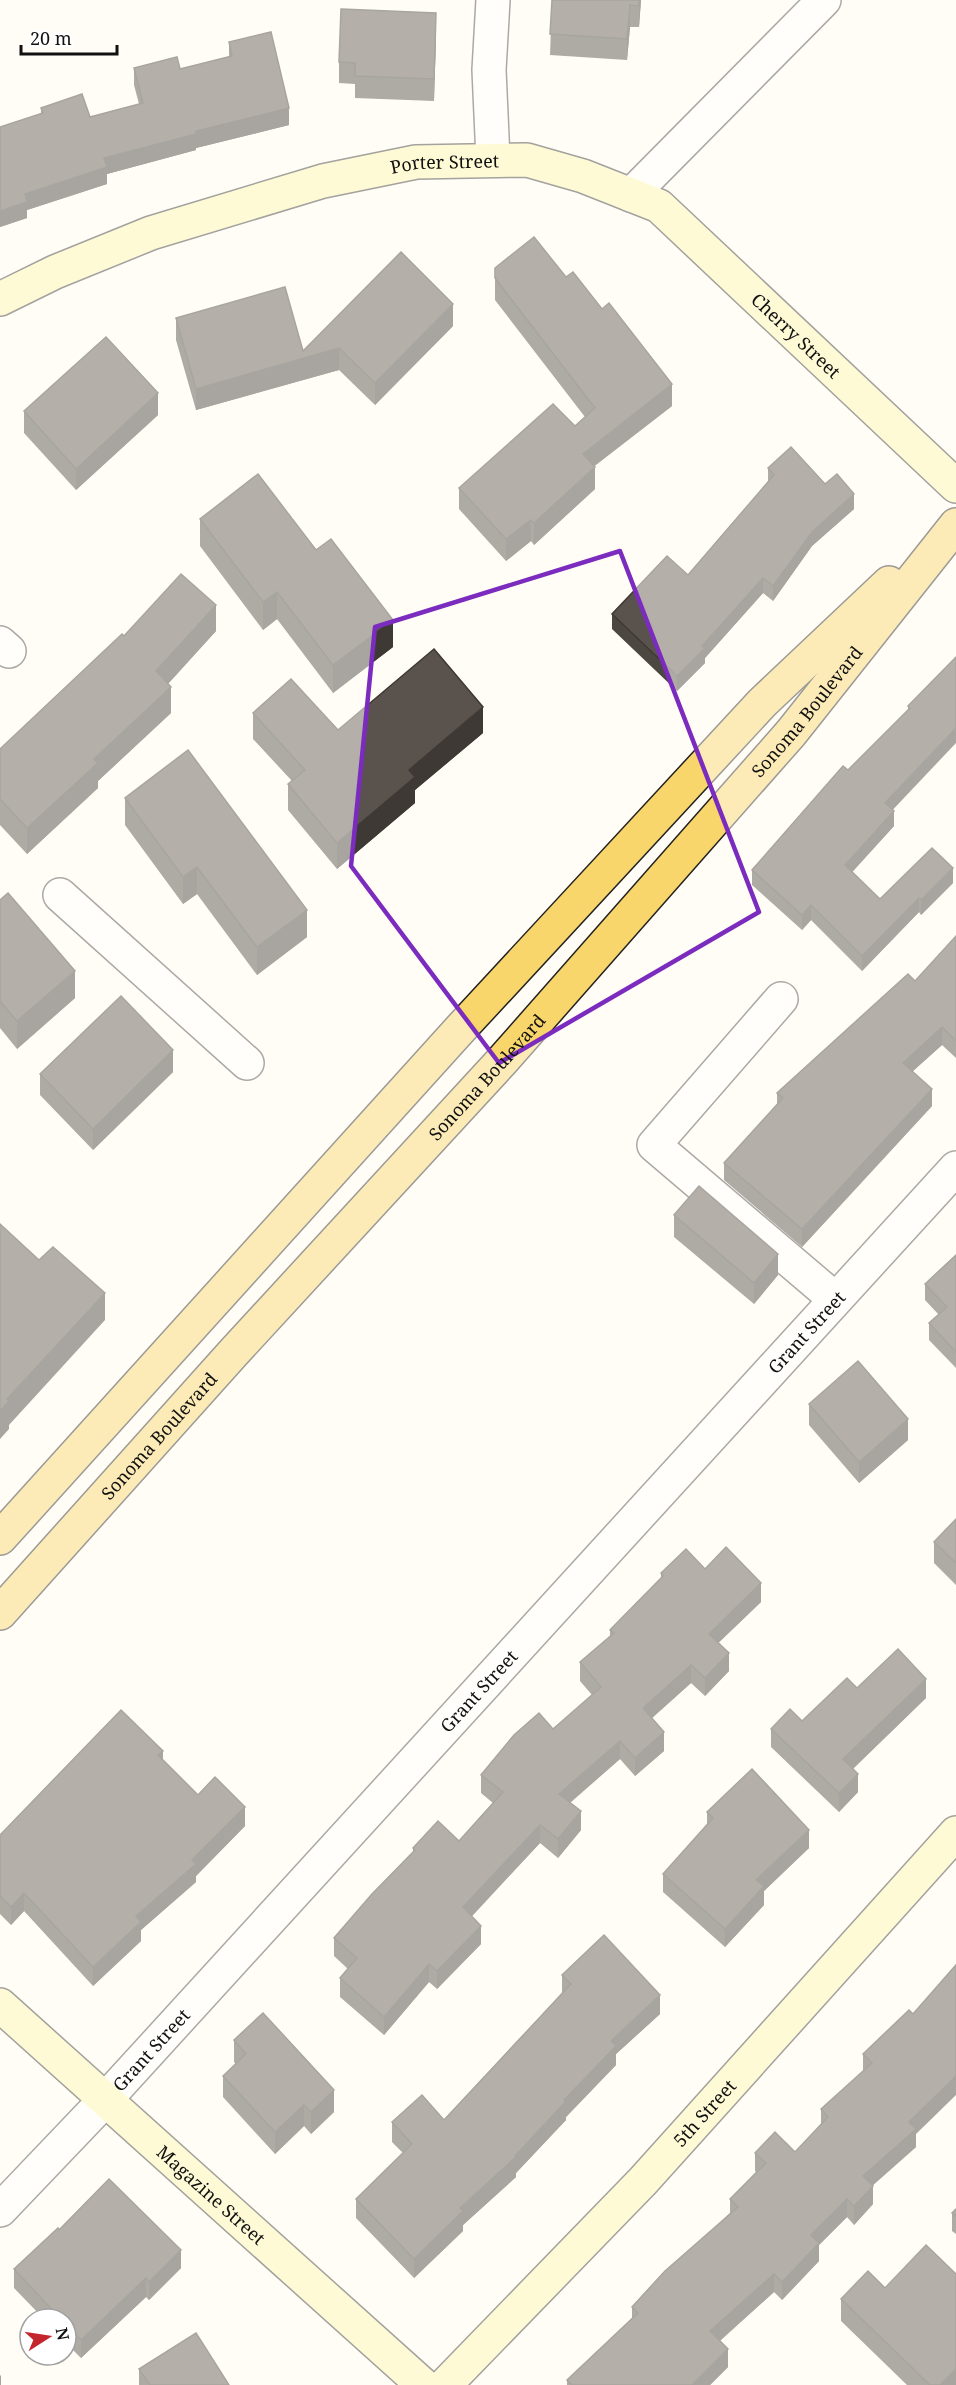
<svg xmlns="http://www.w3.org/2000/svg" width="956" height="2385" font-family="'Noto Serif',serif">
	<rect width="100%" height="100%" fill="#fffdf5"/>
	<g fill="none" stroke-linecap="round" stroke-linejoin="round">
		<g stroke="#444" stroke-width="36">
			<g id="street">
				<path d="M493,159l-4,-89 4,-70"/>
				<path d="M631,195l193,-195"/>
				<path d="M0,643l9,8"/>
				<path d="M60,895l187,168"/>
				<path d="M781,999l-127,146 181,154"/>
				<path id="s1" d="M0,2210l105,-110 851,-932"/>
			</g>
		</g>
		<g stroke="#333" stroke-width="36">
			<g id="secondary">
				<path id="s2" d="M0,299l55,-27 96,-39 172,-52 93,-19 111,-2 56,16 76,30 297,280"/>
				<path id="s3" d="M0,2005l423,380"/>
				<path id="s4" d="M445,2385l198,-204 313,-348"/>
			</g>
		</g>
		<g stroke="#222" stroke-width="36">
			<g id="primary">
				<path d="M0,1538l463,-512 299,-323 127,-120"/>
				<path id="s5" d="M0,1613l234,-261 268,-291 289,-328 165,-208"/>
			</g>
		</g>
		<use href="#street" stroke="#fff" stroke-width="33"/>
		<use href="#secondary" stroke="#fff6b0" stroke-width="33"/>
		<use href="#primary" stroke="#f9d66b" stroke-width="33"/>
	</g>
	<g fill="#4d4742">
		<path d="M552,0h89l-2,27h-9l-3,33 -77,-5z"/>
		<path d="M436,35l-2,66 -79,-3v-14l-16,-1v-21z"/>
		<path d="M229,42l60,83 -93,23v2l-89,24v10l-80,26v8l-27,9 41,-113v-6l49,9 49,-13 -5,-19v-17l46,1 49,-12z"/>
		<path d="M495,268l71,9 106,129 -78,60 1,23 -61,56 -3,-4 -25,20 -47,-52v-21l116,-62 10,-9 -90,-117z"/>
		<path d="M176,318l127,33 150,-25 -78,79 -36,-35 -143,40 -20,-70z"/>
		<path d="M24,411l134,4 -82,75 -52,-57z"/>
		<path d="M768,468l57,16 29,25 -42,37 -39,55 -10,-8 -58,65v5l-28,28 -65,-62v-15l76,-39 80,-93z"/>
		<path d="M200,519l116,31 77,97 -60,46 -56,-74 -14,11 -63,-84z"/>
		<path d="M216,631l-48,53 3,29 -73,68v7l-71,66 -27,-29v-76l124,-113z"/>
		<path d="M956,657l-63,153 1,16 -42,46 28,27 73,-16 -32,32 -2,-3 -57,59 -51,-51 -9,10 -50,-45v-15l96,-100 60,-60v-4z"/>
		<path d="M253,713l85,17 145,3 -68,57v13l-78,66 -49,-59v-26l4,-3 -39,-42z"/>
		<path d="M125,798l182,139 -50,38 -60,-81 -14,10 -58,-79z"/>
		<path d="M0,900l75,98 -58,51 -17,-21z"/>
		<path d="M956,936v122l-14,-13 -29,26 19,35 -130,141 -78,-67v-17l53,-58v-12l138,-112z"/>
		<path d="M173,1072l-80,78 -53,-55v-21z"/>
		<path d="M674,1215l104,60 -24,29 -80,-67z"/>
		<path d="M956,1255v113l-27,-28v-17l10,-8 -14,-15v-16z"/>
		<path d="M809,1404l99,36 -49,43 -50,-58z"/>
		<path d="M956,1519v66l-22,-22v-21z"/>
		<path d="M705,1569l56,33 -43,41 11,28 -24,25 -14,-13 -39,35 12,33 -29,25 -15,-17 -50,44 11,27 -23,28 -18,-15 -69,73 10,28 -44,45 -8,-7 -45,53 -44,-38v-19l8,-9 -14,-13v-18l79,-85v-5l46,-7 34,-38 -12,-10v-18l72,-46 39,-34 -12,-14v-19l30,-26v-6l51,-52v-5z"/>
		<path d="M857,1688l69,10 -73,71 5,23 -19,20 -68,-65v-18l31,-8z"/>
		<path d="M163,1760l35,35 47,31 -49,50v6l-55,48v11l-48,45 -69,-75 -13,14 -11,-11v-79z"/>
		<path d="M707,1812l102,36 -45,43v14l-39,42 -62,-55v-18l44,-49z"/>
		<path d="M562,1975l98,39 -44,40v11l-50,52v3l-50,53v4l-53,48v6l-49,47 -58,-60v-19l47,-46 -11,-11v-20l52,-2 118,-127z"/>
		<path d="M909,2010l7,137 -43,38v19l-19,21 -7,-8 -28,28v16l-37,39 -8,-8 -54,49 8,26 -18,18h-143v-5l65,-62v-11l98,-94v-14l26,-27 -1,-1v-18l40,-1 26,-27v-16l42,-38v-17z"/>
		<path d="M234,2040l100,72 -23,22 -7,-8 -29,28 -52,-57v-21l13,-12 -2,-2z"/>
		<path d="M956,2209v25l-4,-3v-18z"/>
		<path d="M59,2230l122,38 -32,32 -3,-3 -65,61 -15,-15v-24h-22l-30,-31v-19z"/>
		<path d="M885,2288l71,97h-49l-66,-64v-22z"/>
		<path d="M139,2369l90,16h-90z"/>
	</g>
	<g fill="#3f3936">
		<path d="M639,0h2l-2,27z"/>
		<path d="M630,5v22l-3,33v-21z"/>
		<path d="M436,13v22l-2,66v-22z"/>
		<path d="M289,108v17l-93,23v2l-89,24v10l-80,26v8l-27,9v-16l25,-17 79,-36 92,-27z"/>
		<path d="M453,304v22l-78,79v-22z"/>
		<path d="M339,348v22l-143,40v-21z"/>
		<path d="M672,384v22l-89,69v-21z"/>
		<path d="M158,393v22l-82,75v-21z"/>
		<path d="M595,467v22l-61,56v-22z"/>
		<path d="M854,494v15l-42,37 -39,55v-15l39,-54z"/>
		<path d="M531,520v21l-25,20v-22z"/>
		<path d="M763,578v15l-58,65v5l-28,28v-15l25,-30z"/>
		<path d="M277,592v27l-14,11v-28z"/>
		<path d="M216,605v26l-60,66v-26z"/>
		<path d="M393,620v27l-60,46v-28z"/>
		<path d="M171,687v26l-73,68v7l-71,66v-26l67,-69z"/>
		<path d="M483,707v26l-68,57v13l-78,66v-26l72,-73z"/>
		<path d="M956,728v15l-71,75v-15z"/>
		<path d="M894,811v15l-49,54v-15z"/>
		<path d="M197,867v27l-14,10v-27z"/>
		<path d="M953,868v15l-32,32v-15z"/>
		<path d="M919,898v14l-57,59v-15z"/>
		<path d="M811,905v15l-9,10v-15z"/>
		<path d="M307,910v27l-50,38v-28z"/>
		<path d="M75,971v27l-58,51v-28z"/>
		<path d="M942,1027v18l-39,35v-17z"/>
		<path d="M173,1050v22l-80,78v-21z"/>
		<path d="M932,1089v17l-130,141v-18z"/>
		<path d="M778,1254v21l-24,29v-21z"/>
		<path d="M105,1293v27l-96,105v4l-9,10v-28l7,-12z"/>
		<path d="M908,1419v21l-49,43v-21z"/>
		<path d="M761,1583v19l-52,50v-18z"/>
		<path d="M729,1653v18l-24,25v-18z"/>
		<path d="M691,1665v18l-48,43v-18z"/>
		<path d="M926,1679v19l-83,80v-19z"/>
		<path d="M664,1732v19l-29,25v-18z"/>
		<path d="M620,1741v18l-61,53v-18z"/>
		<path d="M163,1751v18l-5,-14z"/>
		<path d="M858,1774v18l-19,20v-19z"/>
		<path d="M245,1807v19l-49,50v6l-55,48v11l-48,45v-19l43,-51z"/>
		<path d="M581,1811v19l-23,28v-19z"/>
		<path d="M540,1825v18l-77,83v-19z"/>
		<path d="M809,1830v18l-45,43v14l-39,42v-18l31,-49z"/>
		<path d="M24,1893v18l-13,14v-18z"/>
		<path d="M481,1926v18l-44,45v-18z"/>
		<path d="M429,1964v18l-45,53v-18z"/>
		<path d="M660,1995v19l-44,40v11l-50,52v3l-50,53v4l-53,48v6l-49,47v-19l46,-51 55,-52 49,-56 47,-59z"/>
		<path d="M956,2076v19l-40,39v13l-53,47v-18l46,-54z"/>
		<path d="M334,2090v22l-23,22v-22z"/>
		<path d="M304,2105v21l-29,28v-22z"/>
		<path d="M873,2186v18l-19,21v-19z"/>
		<path d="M847,2199v18l-28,28v16l-37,39v-18l29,-47z"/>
		<path d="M181,2250v18l-32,32v-18z"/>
		<path d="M774,2274v18l-64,57v-18z"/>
		<path d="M146,2278v19l-65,61v-18z"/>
		<path d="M728,2349v18l-18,18h-18z"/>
		<path d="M956,2369v16h-16z"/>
		<path d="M1,2375v10h-1v-9z"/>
	</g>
	<g fill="#5a524d" stroke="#3f3936" stroke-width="1.5">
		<path d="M552,0h87v6l-9,-1 -3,34 -77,-5z"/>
		<path d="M341,9l95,4 -2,66 -79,-3v-13l-16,-1z"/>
		<path d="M271,32l18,76 -93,23v3l-92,24 3,9 -82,27 2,8 -27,9v-84l43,-14 -2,-5 41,-14 8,23 53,-14 -9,-35 43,-11 3,12 52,-13 -3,-14z"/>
		<path d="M534,237l32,40 7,-5 29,37 7,-6 63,81 -89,70 12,13 -61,56 -3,-3 -25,19 -47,-51 94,-84 22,22 20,-18 -100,-130v-10z"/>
		<path d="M401,252l52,52 -78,79 -36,-35 -143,41 -20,-71 109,-31 18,64z"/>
		<path d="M106,337l52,56 -82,76 -52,-58z"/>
		<path d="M791,447l34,37 12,-10 17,20 -42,38 -39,54 -10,-8 -61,68 3,2 -28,28 -65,-62 55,-58 21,19 86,-100 -6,-7z"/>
		<path d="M258,474l58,76 15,-11 62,81 -60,45 -56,-73 -14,10 -63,-83z"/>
		<path d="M181,574l35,31 -60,66 15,16 -77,72 4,4 -71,65 -27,-29v-50l122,-115 2,2z"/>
		<path d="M434,649l49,58 -74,63 6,7 -78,66 -49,-59 17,-14 -52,-57 38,-34 47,51z"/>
		<path d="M956,657v71l-71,75 9,8 -49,54 35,34 52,-51 21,20 -32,32 -2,-2 -57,58 -51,-51 -9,10 -50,-45 91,-104 5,4 62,-62 -2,-2z"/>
		<path d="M188,750l119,160 -50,37 -60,-80 -14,10 -58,-79z"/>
		<path d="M8,893l67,78 -58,50 -17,-20v-101z"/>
		<path d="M956,936v105l-14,-14 -39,36 29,26 -130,140 -78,-66 59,-65 -6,-5 131,-119 7,7z"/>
		<path d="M121,996l52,54 -80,79 -53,-55z"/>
		<path d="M699,1186l79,68 -24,29 -80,-68z"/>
		<path d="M0,1224l39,36 14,-13 52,46 -98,106 2,2 -9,10z"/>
		<path d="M956,1255v97l-27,-29 18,-16 -22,-23z"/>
		<path d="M858,1361l50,58 -49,43 -50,-58z"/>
		<path d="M956,1519v44l-22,-21z"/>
		<path d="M726,1547l35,36 -52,51 20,19 -24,25 -14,-13 -48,43 21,24 -29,26 -15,-17 -61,53 22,17 -23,28 -18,-14 -77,82 18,19 -44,45 -8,-7 -45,53 -44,-39 17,-20 -23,-20 38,-44 43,-44 -2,-2 25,-27 21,20 44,-49 -22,-17 33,-40 25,-22 14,16 48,-42 -21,-25 34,-29 -4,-3 53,-54 -2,-3 25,-24 19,20z"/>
		<path d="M898,1649l28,30 -83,80 15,15 -19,19 -68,-64 19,-20 12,12 45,-43 10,10z"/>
		<path d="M121,1710l42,41 -5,4 40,40 17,-18 30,30 -53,53 4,4 -60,52 5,6 -48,45 -69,-74 -13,14 -11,-11v-61z"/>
		<path d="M752,1769l57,61 -53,50 8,6 -39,43 -62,-55 50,-56 -6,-6z"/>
		<path d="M604,1935l56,60 -49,46 5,5 -52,54 2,1 -51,55 1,1 -56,51 3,3 -49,48 -58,-60 56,-55 -20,-22 30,-27 22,25 127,-136 -9,-9z"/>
		<path d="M956,1965v111l-47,46 7,7 -53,47 10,10 -19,20 -7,-7 -36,36 8,8 -37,39 -8,-8 -64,57 18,18 -36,36h-120l-5,-5 71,-67 -6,-6 33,-36 73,-64 -8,-8 36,-36 -11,-10 20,-21 20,20 33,-35 -7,-8 51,-46 -9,-9 46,-44 4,4z"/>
		<path d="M263,2013l71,77 -23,22 -7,-7 -29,27 -52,-56 23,-22 -12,-14z"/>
		<path d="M109,2179l72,71 -32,32 -3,-4 -65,62 -15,-16v-5h-5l-47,-50 44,-41 1,2z"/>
		<path d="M956,2209v7l-4,-3z"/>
		<path d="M926,2245l30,29v95l-16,16h-10l-89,-86 27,-28 17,17z"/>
		<path d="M196,2333l33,52h-79l-11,-16z"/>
	</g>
	<path d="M0 0H956V2385H0ZM620,551l139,361 -260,151 -148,-197 24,-239z" fill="#fffdf5" fill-opacity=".55" fill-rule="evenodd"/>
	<path fill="none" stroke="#7b2cbf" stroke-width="4.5" stroke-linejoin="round" d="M620,551l139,361 -260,151 -148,-197 24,-239z"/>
	<g text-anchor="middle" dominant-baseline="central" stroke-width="6" stroke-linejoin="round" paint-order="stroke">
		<g font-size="18" fill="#111" stroke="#fff">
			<text stroke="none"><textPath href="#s2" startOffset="468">Porter Street</textPath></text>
			<text stroke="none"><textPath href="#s2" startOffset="879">Cherry Street</textPath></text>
			<text stroke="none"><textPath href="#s5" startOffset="1210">Sonoma Boulevard</textPath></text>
			<text stroke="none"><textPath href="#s5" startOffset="724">Sonoma Boulevard</textPath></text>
			<text stroke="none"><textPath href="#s1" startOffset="1192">Grant Street</textPath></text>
			<text stroke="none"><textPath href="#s5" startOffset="238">Sonoma Boulevard</textPath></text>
			<text stroke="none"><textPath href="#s1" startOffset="706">Grant Street</textPath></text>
			<text stroke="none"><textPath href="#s1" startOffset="220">Grant Street</textPath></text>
			<text stroke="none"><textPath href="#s4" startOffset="376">5th Street</textPath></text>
			<text stroke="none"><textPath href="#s3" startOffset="284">Magazine Street</textPath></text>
		</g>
	</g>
	<g transform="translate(48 2337) rotate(78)"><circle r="28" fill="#ffffff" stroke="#a0a0a0" stroke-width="1.5"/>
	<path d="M0-4.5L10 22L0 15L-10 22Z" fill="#c4262e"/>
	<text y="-9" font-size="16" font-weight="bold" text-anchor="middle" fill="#111111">N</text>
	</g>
	<path d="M21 45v9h96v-9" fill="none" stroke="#111111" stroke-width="3"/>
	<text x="30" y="45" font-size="18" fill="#111111" stroke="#ffffff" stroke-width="4.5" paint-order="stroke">20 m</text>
</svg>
